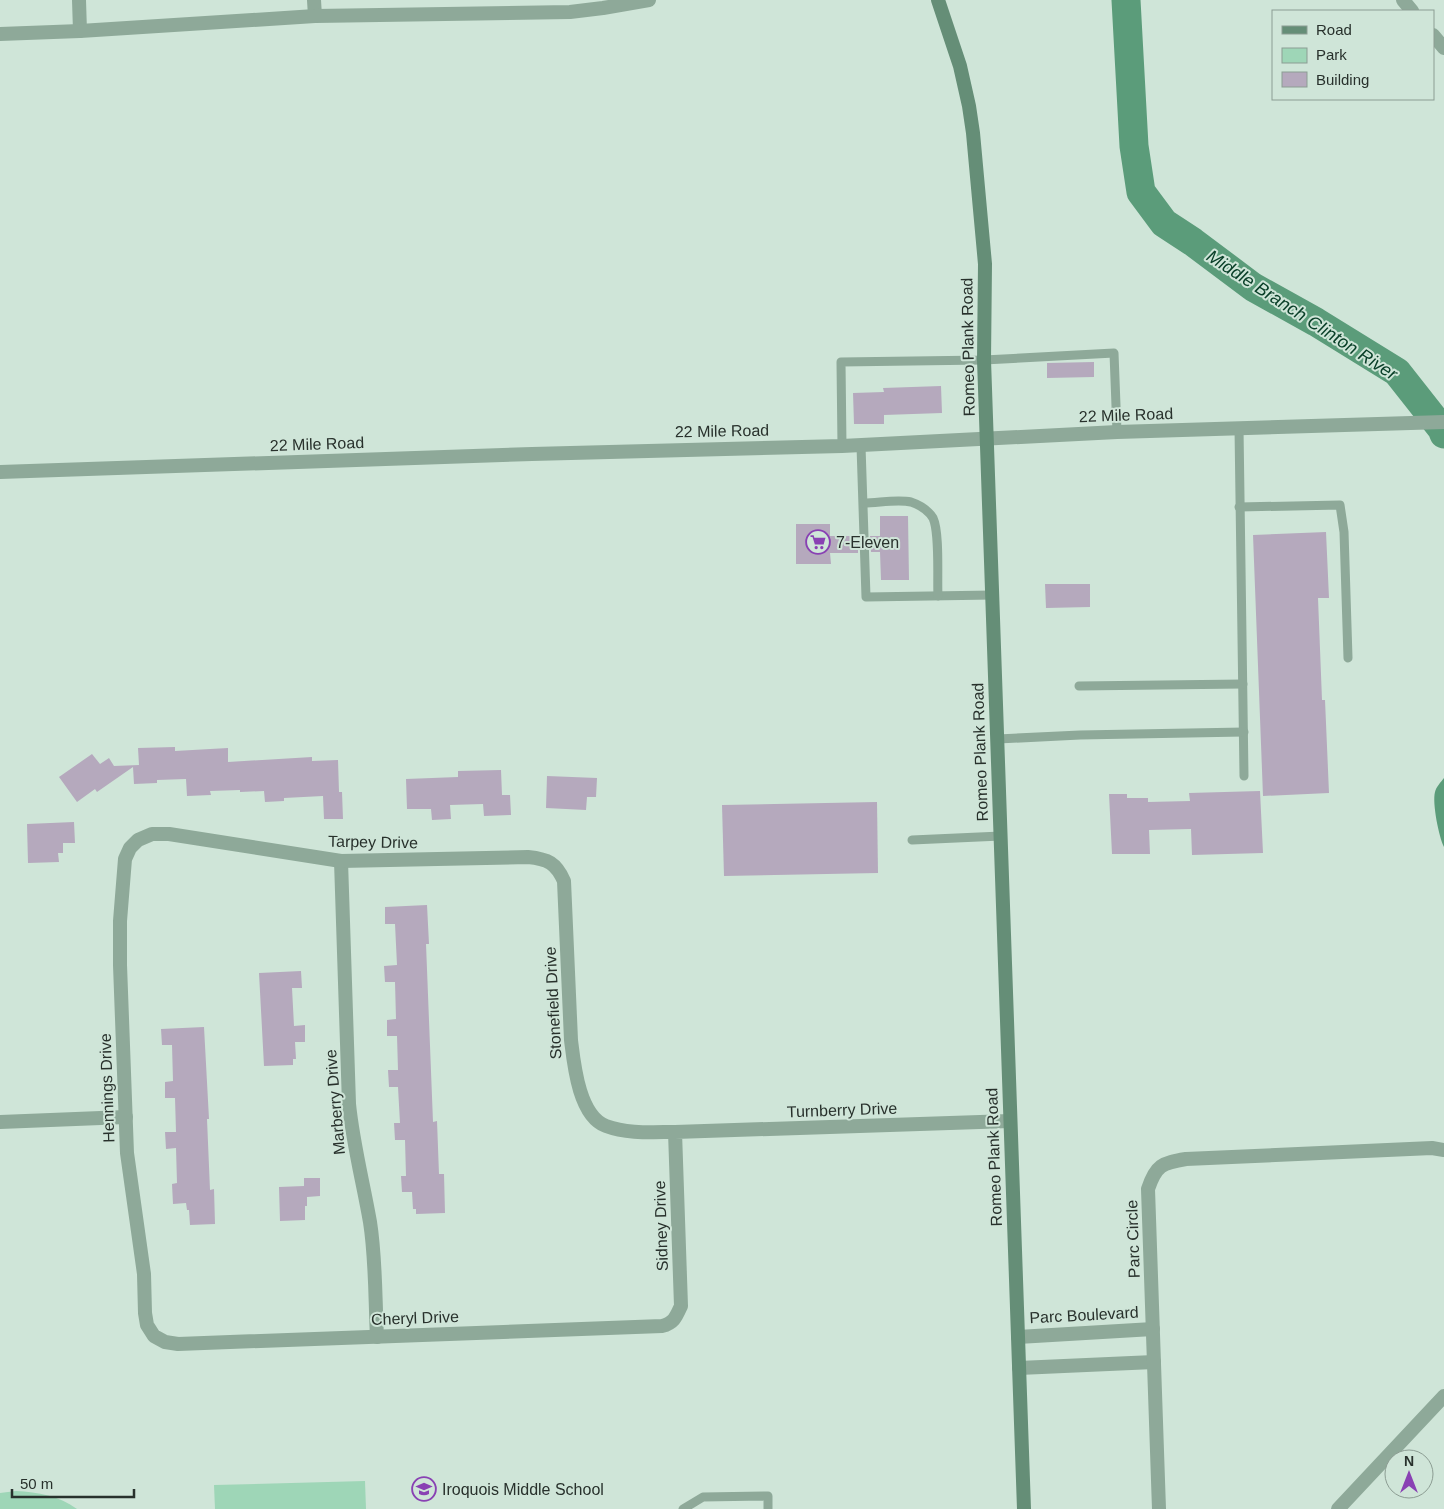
<svg xmlns="http://www.w3.org/2000/svg" width="1444" height="1509" font-family="Helvetica,sans-serif">
	<rect width="100%" height="100%" fill="#cfe5d8"/>
	<g fill="#9ed6b7">
		<path d="M365,1481l1,28h-151l-1,-24z"/>
		<path d="M16,1491c22,1 43,5 61,18h-77v-16z"/>
	</g>
	<path fill="#5b9c7a" d="M1444,778v69c-5,-10 -12,-44 -9,-55 1,-5 6,-10 9,-14z"/>
	<g fill="none" stroke-linecap="round" stroke-linejoin="round">
		<path stroke="#5b9c7a" stroke-width="29" d="M1126,0l8,146 7,46 23,31 29,19 60,45 63,35 81,50 45,57 2,5"/>
	</g>
	<g fill="#b5a9bd">
		<path d="M1094,362v15l-47,1v-15z"/>
		<path d="M941,386l1,27 -58,2v9h-30l-1,-31 31,-1 -1,-4z"/>
		<path d="M880,516h28l1,64h-28l-1,-28h-9l-1,-16h10z"/>
		<path d="M796,524h34v12h28v17h-28l1,11h-35z"/>
		<path d="M1326,532l3,66h-11l4,102h3l4,93 -66,3 -10,-261z"/>
		<path d="M1045,584h45v23l-44,1z"/>
		<path d="M175,747v4l53,-3v14l84,-5v4l26,-1 1,32h3l1,27h-19l-1,-23 -39,2v3l-19,1 -1,-11 -24,1v-2l-30,1 1,4 -24,1 -1,-17 -29,1v3l-23,1 -1,-17 -36,25 -2,-3 -18,13 -18,-25 33,-23 8,10 9,-6 5,8 25,-1 -1,-17z"/>
		<path d="M501,770l1,25h8l1,20 -27,1 -1,-12 -33,1 1,14 -19,1 -1,-11h-24l-1,-30 52,-2v-6z"/>
		<path d="M547,776l50,2 -1,19h-9l-1,13 -40,-2z"/>
		<path d="M1260,791l3,62 -71,2 -1,-26 -42,1 1,24h-38l-3,-60h18v4h21v4l42,-1 -1,-8z"/>
		<path d="M877,802l1,71 -154,3 -2,-71z"/>
		<path d="M74,822l1,21h-12v10h-5l1,9 -31,1 -1,-39z"/>
		<path d="M427,905l2,39h-3l7,178 4,-1 2,53h5l1,39 -29,1v-5h-3l-1,-17h-10l-1,-16h5l-1,-36h-10l-1,-17h6l-2,-36h-9l-1,-17h10l-1,-34h-10v-16l9,-1 -1,-37h-10l-1,-16 13,-1 -2,-41h-10v-17z"/>
		<path d="M301,971l1,17h-10l2,38 11,-1v17h-10l1,17h-3v6l-29,1 -5,-93z"/>
		<path d="M204,1027l5,92h-2l3,71 4,-1 1,35 -25,1 -1,-15h-2l-1,-7 -13,1 -1,-20 5,-1 -1,-35 -10,1 -1,-17h11l-1,-34h-10v-16l8,-1 -1,-36h-10l-1,-16z"/>
		<path d="M304,1178h16v18l-13,1v9h-2v14l-25,1 -1,-34 25,-1z"/>
	</g>
	<g fill="none" stroke-linecap="round" stroke-linejoin="round">
		<g stroke="#8ea999" stroke-width="9">
			<path d="M1239,428l5,348"/>
			<path d="M842,446l-1,-84 143,-2 130,-7 3,79"/>
			<path d="M861,446l5,151 127,-2"/>
			<path d="M864,503c14,0 33,-4 47,-1 9,3 17,8 22,16 7,15 4,60 5,78"/>
			<path d="M1239,507l101,-2 4,27 4,126"/>
			<path d="M1079,686l164,-2"/>
			<path d="M998,739l82,-4 164,-3"/>
			<path d="M912,840l89,-4"/>
			<path d="M683,1509l20,-12 65,-1v13"/>
		</g>
		<g stroke="#8ea999" stroke-width="14">
			<path d="M79,0l1,31"/>
			<path d="M314,0l1,16"/>
			<path d="M1403,0l9,11"/>
			<path d="M0,34l80,-3 235,-15 255,-4 33,-4 46,-8"/>
			<path d="M1433,35l11,13"/>
			<path d="M341,861l8,243c4,40 14,78 21,118 6,38 5,77 7,115"/>
			<path d="M0,1122l126,-5"/>
			<path d="M675,1132l6,174c-5,11 -7,17 -19,20l-484,18 -13,-2 -11,-6 -7,-11 -2,-12 -1,-39 -17,-121 -7,-188v-44l5,-62 5,-11 8,-8 14,-6h17l172,27 187,-4c20,2 28,6 36,24l7,159c3,25 8,76 35,86 21,8 47,6 69,6l335,-11"/>
			<path d="M1018,1337l135,-8"/>
			<path d="M1019,1368l135,-6"/>
			<path d="M1159,1509l-11,-320c8,-24 14,-26 38,-30l246,-11 12,2"/>
			<path d="M1338,1509l106,-113"/>
		</g>
		<path stroke="#8ea999" stroke-width="14" d="M0,472l532,-18 310,-8 275,-14 327,-10"/>
		<path stroke="#658e77" stroke-width="14" d="M938,0l22,66 9,40 4,27 12,131 -1,96 40,1149"/>
	</g>
	<defs>
		<g id="supermarket-ring" transform="scale(1.25)"><circle r="9.5" fill="#cfe5d8" stroke="#8941b3" stroke-width="1.5"/><path d="M-6-5.5h2.5l.6 2H6L4.5 2H-2.5L-4.4-4H-6ZM-1.5 3.2a1.3 1.3 0 1 0 .1 0ZM3 3.2a1.3 1.3 0 1 0 .1 0Z" fill="#8941b3"/></g>
		<g id="school-ring" transform="scale(1.25)"><circle r="9.5" fill="#cfe5d8" stroke="#8941b3" stroke-width="1.5"/><path d="M0-5L7-2L0 1L-7-2ZM-4 1L0 2.5L4 1V4Q0 6-4 4Z" fill="#8941b3"/></g>
	</defs>
	<g fill-rule="evenodd">
		<use href="#supermarket-ring" x="818" y="542"/>
		<use href="#school-ring" x="424" y="1489"/>
	</g>
	<g text-anchor="middle" dominant-baseline="central" stroke-width="4" stroke-linejoin="round" paint-order="stroke">
		<g font-size="16" fill="#28312c" stroke="#cfe5d8">
			<text transform="translate(968 347) rotate(-91)">Romeo Plank Road</text>
			<text transform="translate(1126 415) rotate(-2)">22 Mile Road</text>
			<text transform="translate(722 431) rotate(-1)">22 Mile Road</text>
			<text transform="translate(317 444) rotate(-2)">22 Mile Road</text>
			<text transform="translate(980 752) rotate(-92)">Romeo Plank Road</text>
			<text transform="translate(373 842) rotate(1)">Tarpey Drive</text>
			<text transform="translate(553 1003) rotate(-93)">Stonefield Drive</text>
			<text transform="translate(107 1088) rotate(-92)">Hennings Drive</text>
			<text transform="translate(335 1102) rotate(-95)">Marberry Drive</text>
			<text transform="translate(842 1110) rotate(-2)">Turnberry Drive</text>
			<text transform="translate(994 1157) rotate(-92)">Romeo Plank Road</text>
			<text transform="translate(661 1226) rotate(-92)">Sidney Drive</text>
			<text transform="translate(1133 1239) rotate(-92)">Parc Circle</text>
			<text transform="translate(1084 1315) rotate(-3)">Parc Boulevard</text>
			<text transform="translate(415 1318) rotate(-2)">Cheryl Drive</text>
		</g>
		<g font-size="16" fill="#28312c" stroke="#cfe5d8" text-anchor="start">
			<text x="836" y="542">7-Eleven</text>
			<text x="442" y="1489">Iroquois Middle School</text>
		</g>
		<g font-size="18" font-style="italic" fill="#0a4029" stroke="#cfe5d8">
			<text transform="translate(1302 315) rotate(33)">Middle Branch Clinton River</text>
		</g>
	</g>
	<rect x="1272" y="10" width="162" height="90" fill="#cfe5d8" stroke="#8c9d93"/>
	<rect x="1282" y="26" width="25" height="8" fill="#658e77" stroke="#8c9d93"/>
	<text x="1316" y="35" font-size="15" fill="#28312c">Road</text>
	<rect x="1282" y="48" width="25" height="15" fill="#9ed6b7" stroke="#8c9d93"/>
	<text x="1316" y="60" font-size="15" fill="#28312c">Park</text>
	<rect x="1282" y="72" width="25" height="15" fill="#b5a9bd" stroke="#8c9d93"/>
	<text x="1316" y="85" font-size="15" fill="#28312c">Building</text>
	<g transform="translate(1409 1474)"><circle r="24" fill="#cfe5d8" stroke="#8c9d93"/>
	<path d="M0-4L9 19L0 12L-9 19Z" fill="#8941b3"/>
	<text y="-8" font-size="14" font-weight="bold" text-anchor="middle" fill="#28312c">N</text>
	</g>
	<path d="M12 1489v8h122v-8" fill="none" stroke="#28312c" stroke-width="2.5"/>
	<text x="20" y="1489" font-size="15" fill="#28312c" stroke="#cfe5d8" stroke-width="4" paint-order="stroke">50 m</text>
</svg>
